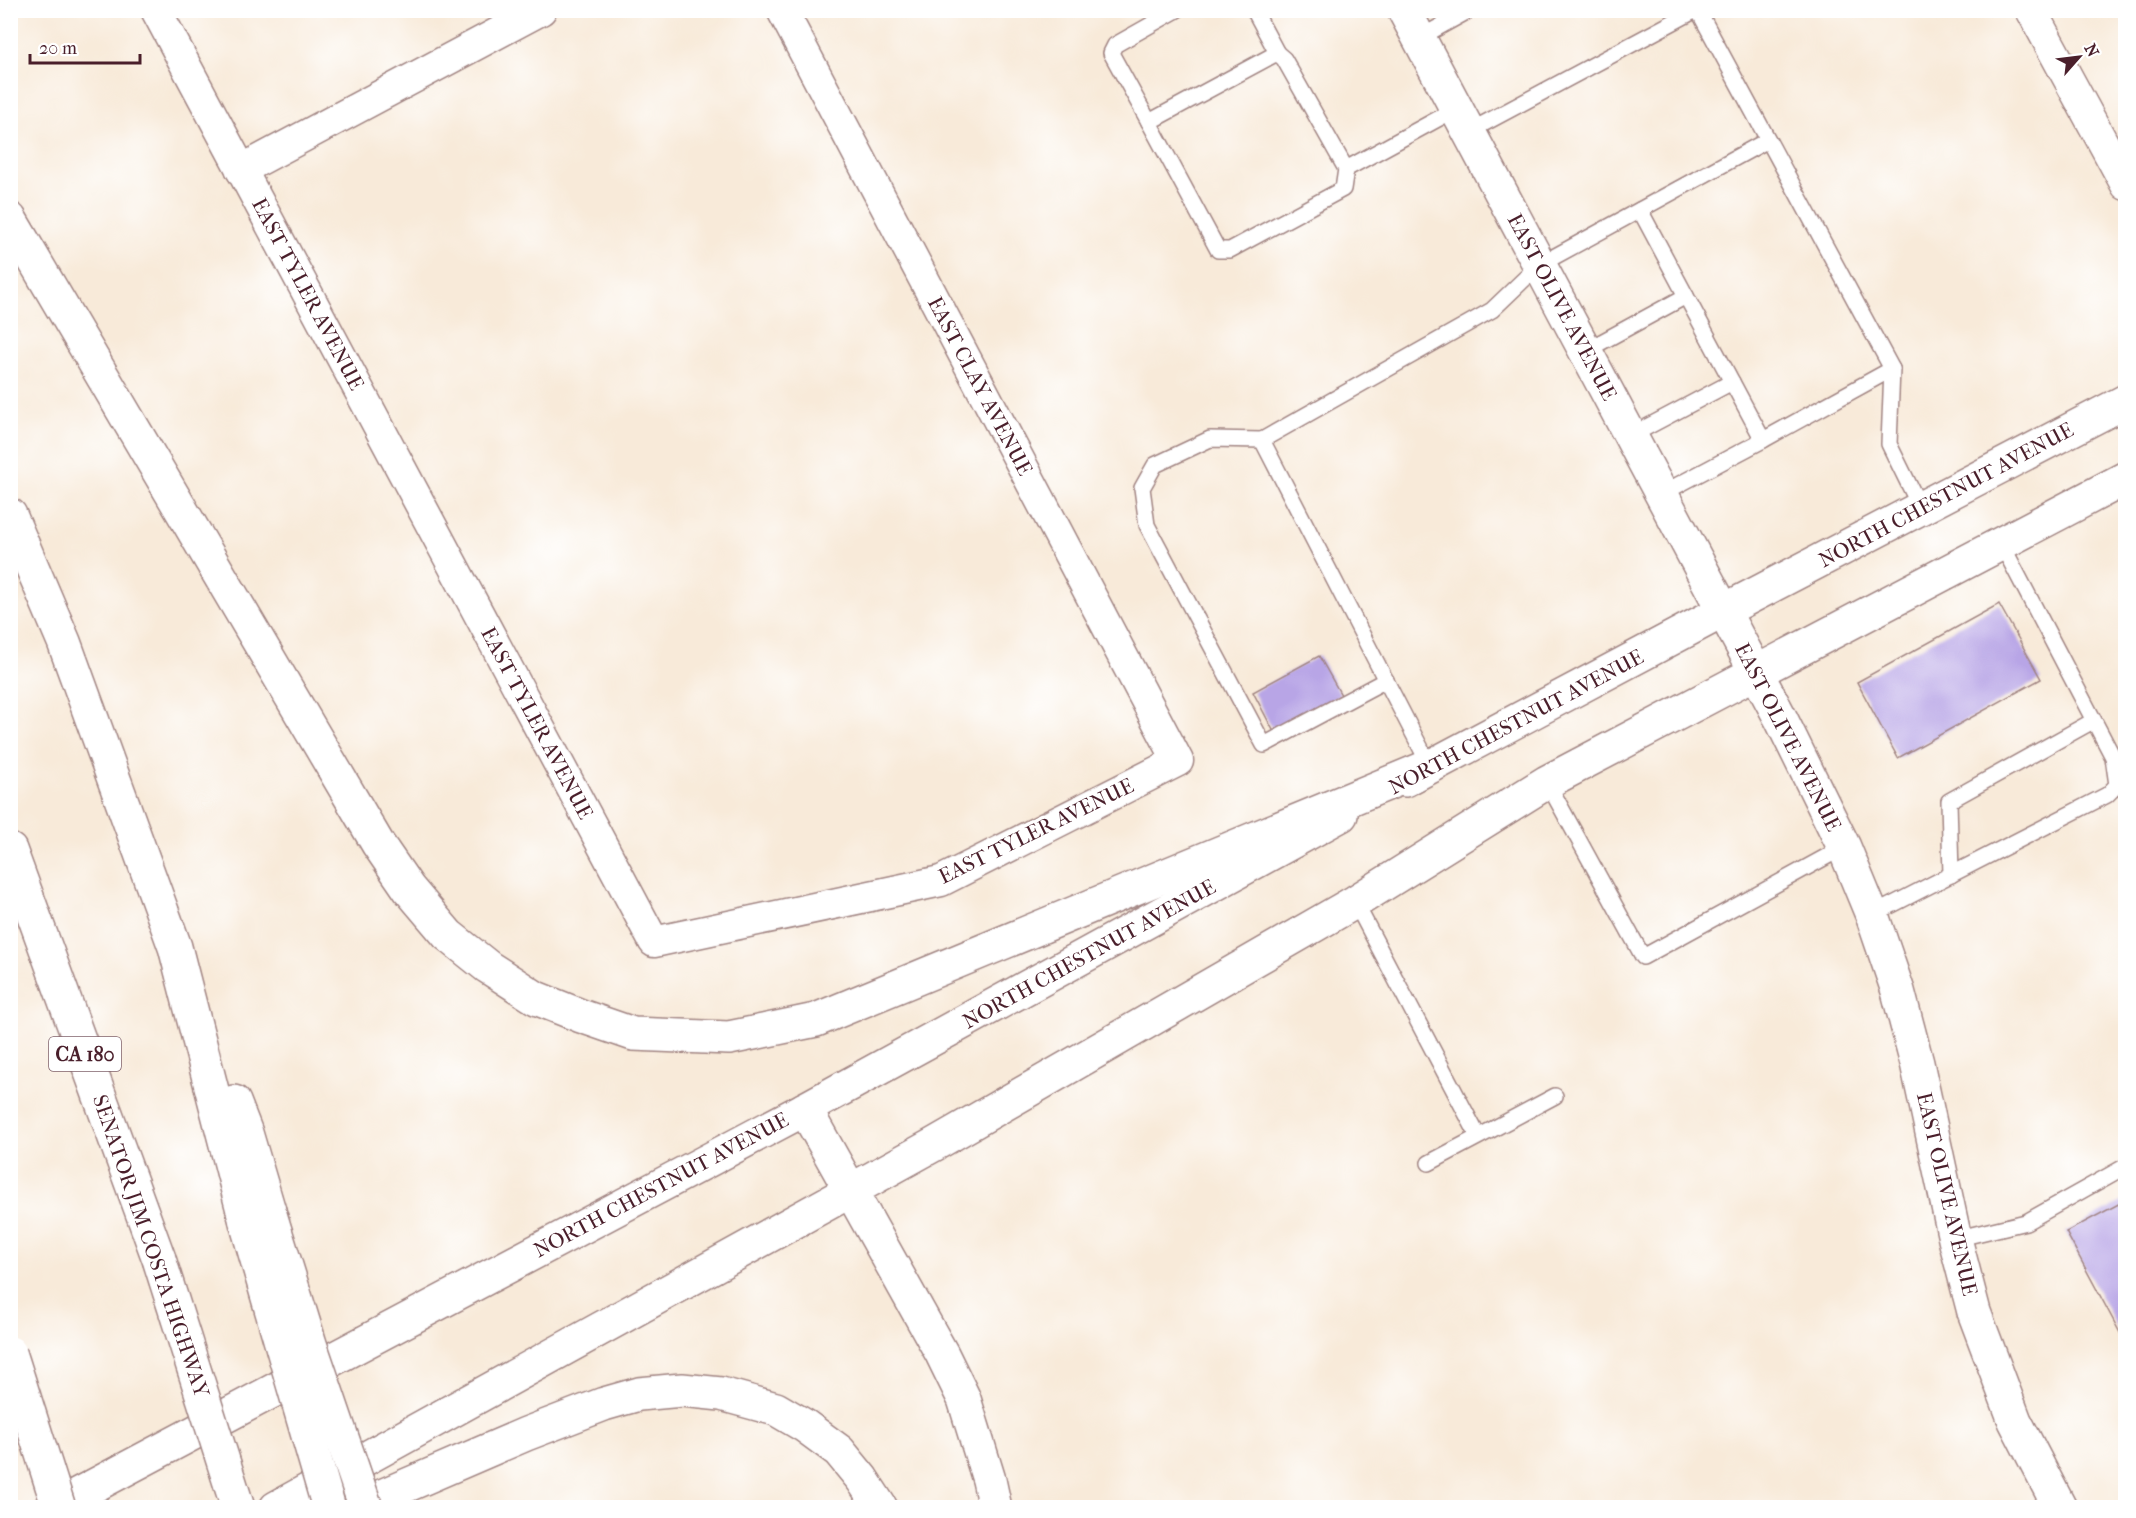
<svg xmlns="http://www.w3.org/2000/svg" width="2136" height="1518" font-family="'IM FELL French Canon',serif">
	<rect width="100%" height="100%" fill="#fff"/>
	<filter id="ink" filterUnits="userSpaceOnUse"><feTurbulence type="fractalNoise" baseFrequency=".0167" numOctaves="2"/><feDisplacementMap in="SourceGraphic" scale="12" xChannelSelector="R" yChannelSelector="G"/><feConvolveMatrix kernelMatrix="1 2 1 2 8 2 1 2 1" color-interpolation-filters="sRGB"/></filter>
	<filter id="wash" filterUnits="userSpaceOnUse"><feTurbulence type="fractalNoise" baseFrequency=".008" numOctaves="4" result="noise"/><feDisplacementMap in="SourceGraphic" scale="24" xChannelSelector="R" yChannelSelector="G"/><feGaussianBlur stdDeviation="1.35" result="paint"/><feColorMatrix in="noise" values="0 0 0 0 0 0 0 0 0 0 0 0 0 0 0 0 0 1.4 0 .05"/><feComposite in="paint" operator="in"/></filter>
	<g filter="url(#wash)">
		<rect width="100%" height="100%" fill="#f8ead9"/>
		<g id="blocks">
			<g fill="#b8a5e6">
				<path d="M1999,604l42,75 -143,79 -41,-76z"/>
				<path d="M1319,656l22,39 -67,37 -21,-40z"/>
				<path d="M2126,1200v144l-60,-112z"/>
			</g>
		</g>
	</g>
	<g filter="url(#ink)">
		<use href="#blocks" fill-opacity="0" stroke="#a18482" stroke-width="1.5"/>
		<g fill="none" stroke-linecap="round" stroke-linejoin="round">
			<g stroke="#a18482" stroke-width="18">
				<g id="lane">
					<path d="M1254,10l23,43"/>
					<path d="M1698,10l194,359 -3,75 32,65"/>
					<path d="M1419,38l51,-28"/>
					<path d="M1277,53l7,6 62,110 -3,20 -113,61h-12l-69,-128z"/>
					<path d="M1149,122l-38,-69 4,-8 62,-35"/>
					<path d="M1468,132l228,-122"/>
					<path d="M1346,169l110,-60"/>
					<path d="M1640,210l123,230 129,-71"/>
					<path d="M1585,351l101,-55"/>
					<path d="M1630,436l102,-54"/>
					<path d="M1262,440l-52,-1 -55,26 -13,23 5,37 117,220 122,-65"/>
					<path d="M1661,494l102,-54"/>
					<path d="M1430,766l-168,-326 230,-130 47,-45 229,-125"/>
					<path d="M1547,782l96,175 201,-110"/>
					<path d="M1951,875l-2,-74 144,-80"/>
					<path d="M1355,902l123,234"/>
					<path d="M1872,915l235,-120 10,-10 -4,-28 -112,-214"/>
					<path d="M1429,1163l126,-67"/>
					<path d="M1955,1239l71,-17 100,-56"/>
				</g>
			</g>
			<g stroke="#a18482" stroke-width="33">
				<g id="street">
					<path d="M156,10l498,932 287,-61 237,-120 -396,-751"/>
					<path d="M2031,10l95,175"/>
					<path d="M241,170l300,-160"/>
				</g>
			</g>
			<g stroke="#a18482" stroke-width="36">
				<g id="secondary">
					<path d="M1404,10l377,709 63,128 28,68 26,76 19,72 38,176 19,73 41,109 45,87"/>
					<path d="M1405,780l318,-169 403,-210"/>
					<path d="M52,1508l753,-399 536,-294"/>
					<path d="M276,1508l659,-364 420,-242 192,-120 579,-304"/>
				</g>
			</g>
			<g stroke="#a18482" stroke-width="36">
				<g id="highway">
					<path d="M10,219l368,625 31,45 39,46 40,32 48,31 45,18 52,18 96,4 87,-18 614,-254"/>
					<path d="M10,515l54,127 111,305 71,275"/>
					<path d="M10,850l149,409"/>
					<path d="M234,1102l12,31 23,78"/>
					<path d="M805,1109l137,245 22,45 25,81 6,28"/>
					<path d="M354,1508l172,-74 78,-30 35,-10 43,-4 39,4 55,15 29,17 34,25 23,28 19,29"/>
				</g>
			</g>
			<use href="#lane" stroke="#fff" stroke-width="15"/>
			<use href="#street" stroke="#fff" stroke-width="30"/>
			<use href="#secondary" stroke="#fff" stroke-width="33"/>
			<use href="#highway" stroke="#fff" stroke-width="33"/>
			<g stroke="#a18482" stroke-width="36" stroke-linecap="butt">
				<g id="highway-bridge">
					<path d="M269,1211l41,133 56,164"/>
					<path d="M246,1222l83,286"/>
					<path d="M159,1259l79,249"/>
					<path d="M10,1353l49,155"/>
				</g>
			</g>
			<use href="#highway-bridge" stroke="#fff" stroke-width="33"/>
		</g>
	</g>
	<g text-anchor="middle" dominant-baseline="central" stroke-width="6" stroke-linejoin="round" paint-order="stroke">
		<rect fill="#fff" stroke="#80626b" stroke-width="1.5" x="49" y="1037" width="72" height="34" rx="4.5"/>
		<g font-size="20" font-weight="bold" fill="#4a1f2b">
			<text x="85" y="1054">CA 180</text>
		</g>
		<g font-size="21" fill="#4a1f2b" stroke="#fff">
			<text transform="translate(308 294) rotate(62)">EAST TYLER AVENUE</text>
			<text transform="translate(1562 307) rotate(62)">EAST OLIVE AVENUE</text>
			<text transform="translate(980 386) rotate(62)">EAST CLAY AVENUE</text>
			<text transform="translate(1946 495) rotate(-28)">NORTH CHESTNUT AVENUE</text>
			<text transform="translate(1516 722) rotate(-28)">NORTH CHESTNUT AVENUE</text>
			<text transform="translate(537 723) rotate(62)">EAST TYLER AVENUE</text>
			<text transform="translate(1788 737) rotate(63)">EAST OLIVE AVENUE</text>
			<text transform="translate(1036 831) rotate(-26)">EAST TYLER AVENUE</text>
			<text transform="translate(1089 954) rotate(-29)">NORTH CHESTNUT AVENUE</text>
			<text transform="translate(661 1185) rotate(-28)">NORTH CHESTNUT AVENUE</text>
			<text transform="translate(1947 1194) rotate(77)">EAST OLIVE AVENUE</text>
			<text transform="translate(151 1246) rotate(71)">SENATOR JIM COSTA HIGHWAY</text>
		</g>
	</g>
	<rect width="2136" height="1518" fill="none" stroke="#fff" stroke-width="36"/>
	<g transform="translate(2079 57) rotate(62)" stroke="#ffffff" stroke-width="4.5" paint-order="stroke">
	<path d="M0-4.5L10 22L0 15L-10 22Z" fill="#4a1f2b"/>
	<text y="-9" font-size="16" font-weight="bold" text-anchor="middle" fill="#4a1f2b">N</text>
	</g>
	<path d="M30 54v9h110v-9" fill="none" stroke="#4a1f2b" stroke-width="3"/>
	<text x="39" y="54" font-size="18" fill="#4a1f2b" stroke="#ffffff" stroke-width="4.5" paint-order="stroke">20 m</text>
</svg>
